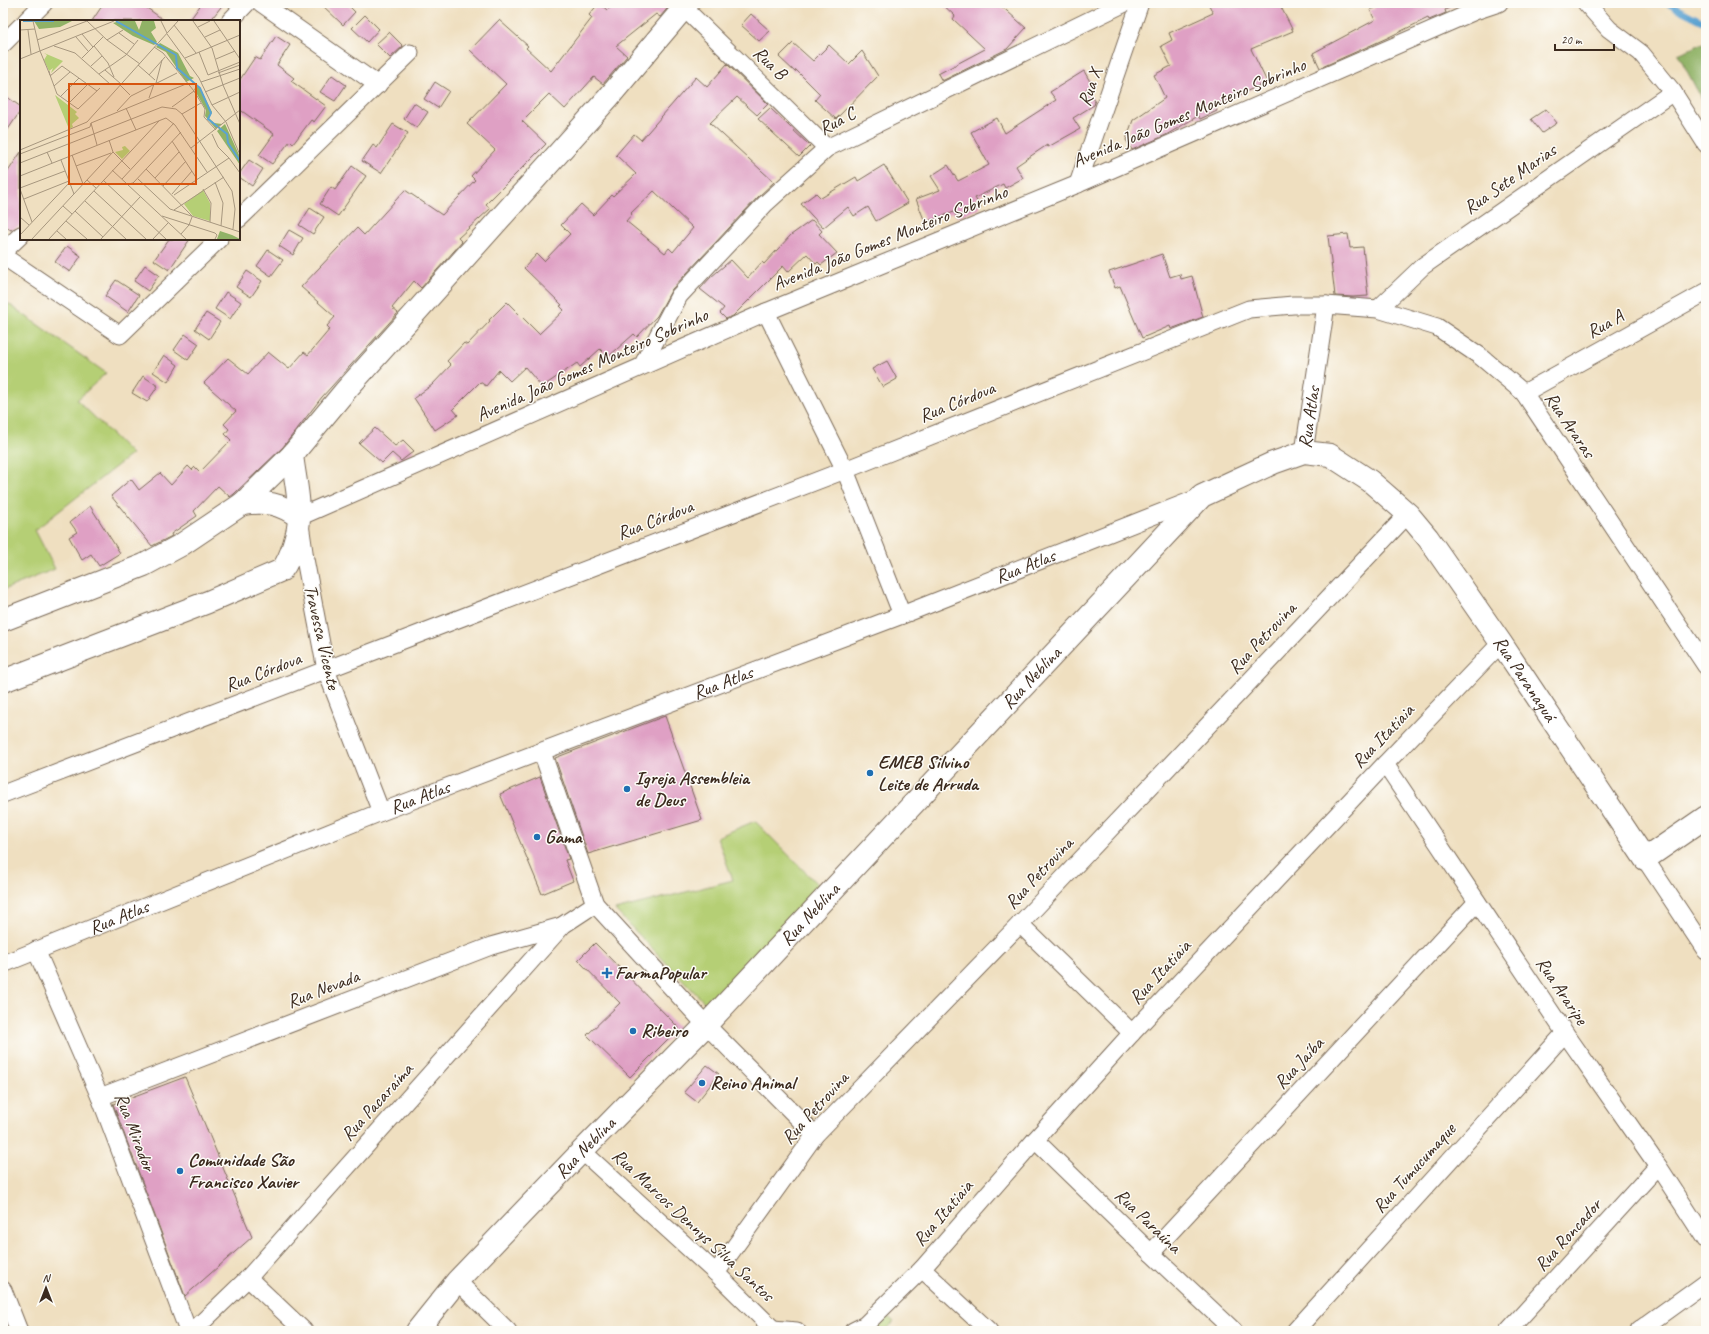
<svg xmlns="http://www.w3.org/2000/svg" width="1709" height="1334" font-family="Caveat,sans-serif">
	<rect width="100%" height="100%" fill="#fdfcf7"/>
	<filter id="ink" filterUnits="userSpaceOnUse"><feTurbulence type="fractalNoise" baseFrequency=".025" numOctaves="2"/><feDisplacementMap in="SourceGraphic" scale="8" xChannelSelector="R" yChannelSelector="G"/><feConvolveMatrix kernelMatrix="1 2 1 2 8 2 1 2 1" color-interpolation-filters="sRGB"/></filter>
	<filter id="wash" filterUnits="userSpaceOnUse"><feTurbulence type="fractalNoise" baseFrequency=".012" numOctaves="4" result="noise"/><feDisplacementMap in="SourceGraphic" scale="16" xChannelSelector="R" yChannelSelector="G"/><feGaussianBlur stdDeviation="0.9" result="paint"/><feColorMatrix in="noise" values="0 0 0 0 0 0 0 0 0 0 0 0 0 0 0 0 0 1.4 0 .05"/><feComposite in="paint" operator="in"/></filter>
	<g filter="url(#wash)">
		<rect width="100%" height="100%" fill="#efdfc0"/>
		<g fill="#b5cf75" stroke="#787c4a">
			<path d="M3,300l103,73 -29,27 55,54 -97,76 20,39 -52,21z"/>
			<path d="M755,821l69,70 -115,116 -94,-97 118,-30 -16,-43z"/>
			<path d="M886,1315l8,7 -9,9h-17z"/>
		</g>
		<path fill="#90b266" stroke="#666e42" d="M1706,42v65l-28,-53z"/>
		<g fill="none" stroke-linecap="round" stroke-linejoin="round">
			<path stroke="#5ba3d1" stroke-width="6" d="M1666,3l40,20"/>
		</g>
		<g id="blocks">
			<g fill="#dfa0c4" fill-rule="evenodd">
				<path d="M104,3h36l25,18h-73z"/>
				<path d="M202,3h22l-14,18h-21z"/>
				<path d="M320,3h26l9,9 -12,13z"/>
				<path d="M599,3l8,7 10,-7h55l-12,14 -4,-3 -40,32 11,10 -24,28 -9,-7 -29,32 -16,-15 -27,27 24,23 -60,60 4,5 -32,29 4,4 -41,46 -7,-7 -22,27 6,5 -76,84 -39,50 -49,47 -4,3 -12,-11 -24,25 3,5 -26,18 1,2 -20,10 -41,-50 20,-17 8,11 21,-17 11,12 17,-19 4,4 3,-3 5,5 31,-32 -6,-6 4,-5 -5,-5 12,-13 -32,-28 24,-25 20,16 20,-22 21,17 15,-17 4,3 22,-26 -3,-3 8,-9 -34,-30 56,-59 7,7 41,-45 37,25 33,-35 -4,-4 24,-26 -28,-26 39,-40 -36,-34 29,-30 29,26 -2,2 25,23 41,-53 -3,-3z"/>
				<path d="M941,3h57l28,25 -19,21 -65,32 -4,-7 47,-25 -32,-30 2,-3z"/>
				<path d="M1208,3h71l14,28 -42,18 16,33 -52,24 2,5 -17,8 -2,-3 -32,19 -34,15 -6,-10 7,-20 32,-22 -11,-23 17,-9 -10,-20 11,-6 -3,-7 44,-20z"/>
				<path d="M1372,3h87l-14,7 1,3 -17,7 -1,-2 -41,20 -67,30 -7,-15 62,-33 -5,-10 5,-2z"/>
				<path d="M751,14l19,17 -11,10 -18,-16z"/>
				<path d="M365,15l14,14 -12,13 -15,-14z"/>
				<path d="M389,32l14,14 -13,12 -14,-14z"/>
				<path d="M276,36l14,9 -13,20 17,13 -3,3 35,25 -12,16 -3,-2 -18,24 -3,-3 -18,23 -13,-9 15,-21 -35,-25v-28l16,-24 5,3z"/>
				<path d="M793,43l20,18 16,-16 20,19 13,-13 16,25 -42,43 -21,-19 5,-6 -24,-24 -1,2 -16,-15z"/>
				<path d="M727,64l41,40 -11,11 -20,-18 -27,26 64,59 -16,15 -86,92 -15,27 -20,21 -3,-3 -26,23 -8,-8 -20,18 -3,-4 -35,24 -17,-20 -15,14 -11,-11 -13,16 -6,-4 -27,27 5,6 -23,15 -21,-32 18,-13 19,-20 -4,-4 17,-18 3,2 23,-24 -1,-1 18,-18 32,32 25,-24 -4,-4 2,-1 -38,-37 13,-14 7,7 26,-27 -9,-9 20,-21 12,11 19,-20 1,1 23,-22 -20,-19 18,-21 7,6 55,-63 11,10zM654,191l39,37 -20,24 -4,-4 -4,5 -39,-32 6,-7 -1,-1z"/>
				<path d="M1084,71l8,14 -6,4 9,13 -1,3 -21,13 7,11 -32,18 -1,-2 -31,21 7,12 -18,10 -2,-4 -28,14 6,10 -24,9 -3,-5 -29,10 -9,-23 24,-9 -9,-14 17,-11 10,16 31,-16 -18,-33 26,-14 8,15 51,-33 -6,-8z"/>
				<path d="M332,75l14,10 -11,16 -15,-9z"/>
				<path d="M435,82l14,9 -11,17 -14,-9z"/>
				<path d="M3,94l18,13v3l-18,27z"/>
				<path d="M414,103l14,9 -11,16 -13,-9z"/>
				<path d="M770,108l40,38 -11,11 -41,-38z"/>
				<path d="M1546,109l11,14 -15,10 -11,-14z"/>
				<path d="M393,124l15,9 -27,40 -19,-12 11,-16 4,3z"/>
				<path d="M21,152v73l-10,5 -8,-5v-46z"/>
				<path d="M249,160l14,9 -11,17 -13,-9v-3z"/>
				<path d="M884,165l24,38 -32,18 -8,-14 -14,9 -6,-9 -25,21 -22,-24 15,-11 5,5 35,-21 2,4z"/>
				<path d="M352,166l14,10 -28,40 -18,-12 11,-17 4,3z"/>
				<path d="M310,208l14,9 -11,17 -14,-9z"/>
				<path d="M812,220l10,11 -3,3 18,19 -16,12 -3,-3 -2,2 -9,-10 -19,18 -5,-6 -50,50 -7,3 -6,-6 4,-5 -24,-19 11,-12 20,-17 17,18 14,-16 2,2 27,-29z"/>
				<path d="M289,230l14,8 -10,17 -14,-9z"/>
				<path d="M1348,234l2,14 13,-1 5,49 -15,1 -18,-1 -7,-60z"/>
				<path d="M169,239h21l-21,31 -15,-10z"/>
				<path d="M67,246l14,10 -11,16 -15,-10z"/>
				<path d="M268,250l15,10 -12,16 -14,-10z"/>
				<path d="M1162,254l8,23 10,-3 1,5 11,-3 11,41 -32,12 -1,-3 -28,12 -22,-52 -5,2 -6,-16z"/>
				<path d="M145,265l14,10 -11,16 -14,-10z"/>
				<path d="M247,271l15,10 -11,16 -15,-10z"/>
				<path d="M116,280l23,15 -11,17 -23,-16z"/>
				<path d="M226,292l15,10 -11,17 -15,-10z"/>
				<path d="M206,313l14,9 -11,17 -14,-10z"/>
				<path d="M185,334l14,10 -11,16 -14,-10z"/>
				<path d="M164,355l14,10 -10,17 -15,-10z"/>
				<path d="M887,361l10,18 -14,8 -11,-18z"/>
				<path d="M143,376l15,10 -11,16 -15,-9z"/>
				<path d="M375,428l20,18 8,-6 11,11 -13,10 -9,-8 -10,10 -23,-20z"/>
				<path d="M90,506l30,47 -21,13 -8,-12 -9,6 -13,-23 8,-5 -7,-10z"/>
				<path d="M665,716l37,104 -114,34 -33,-96z"/>
				<path d="M540,777l29,82 -4,1 8,21 -31,13 -42,-100z"/>
				<path d="M595,943l84,85 -49,49 -43,-42 33,-32 -42,-43z"/>
				<path d="M707,1065l12,9 -22,28 -13,-10z"/>
				<path d="M185,1077l67,160 -67,59 -72,-192z"/>
			</g>
		</g>
	</g>
	<g filter="url(#ink)">
		<use href="#blocks" fill-opacity="0" stroke="#7a6957" stroke-width="1"/>
		<g fill="none" stroke-linecap="round" stroke-linejoin="round">
			<g stroke="#7a6957" stroke-width="19">
				<g id="street">
					<path d="M261,3l117,82"/>
					<path d="M1586,3l23,26 32,24 32,39 33,52"/>
					<path d="M684,8l143,140"/>
					<path d="M26,21l18,-18"/>
					<path d="M230,21l17,-18"/>
					<path d="M3,44l18,-18"/>
					<path d="M1078,184l62,-181"/>
					<path d="M239,219l171,-166"/>
					<path d="M3,252l18,-17"/>
					<path d="M3,256l117,79 99,-96"/>
					<path d="M1378,309l45,-43 250,-174"/>
					<path d="M766,312l79,158 57,145"/>
					<path d="M642,366l37,-70 86,-92 62,-56 298,-145"/>
					<path d="M1524,393l182,-101"/>
					<path id="s1" d="M1304,452l22,-147"/>
					<path d="M542,752l53,152 111,121 109,110"/>
					<path d="M1385,764l180,269 93,133 48,74"/>
					<path d="M3,794l842,-324 404,-161 44,-4h33l52,4 59,18 43,29 44,37 182,273"/>
					<path d="M381,812l-55,-142 -21,-111 -6,-42 467,-205 312,-128 397,-173 24,-8"/>
					<path d="M1645,859l61,92"/>
					<path d="M1020,924l112,109"/>
					<path d="M36,950l64,147 88,234"/>
					<path id="s2" d="M3,964l378,-152 521,-197 296,-117"/>
					<path d="M100,1097l391,-151 71,-20"/>
					<path d="M1035,1140l116,113 83,78"/>
					<path d="M582,1151l134,122 59,58"/>
					<path d="M1151,1253l326,-351"/>
					<path d="M922,1269l67,62"/>
					<path d="M716,1273l99,-138 205,-211 388,-410"/>
					<path d="M248,1278l56,53"/>
					<path d="M457,1281l51,50"/>
					<path d="M3,1290l16,41"/>
					<path d="M773,1329l24,2"/>
					<path d="M193,1331l55,-53 315,-353 32,-21"/>
					<path d="M853,1331l12,-6 57,-56 113,-129 97,-107 253,-269 116,-121"/>
					<path d="M1295,1331l270,-298"/>
					<path d="M1508,1331l150,-165"/>
					<path d="M1638,1331l68,-49"/>
				</g>
			</g>
			<g stroke="#7a6957" stroke-width="24">
				<g id="secondary">
					<path d="M242,504c25,-3 37,-1 57,13"/>
					<path d="M3,620l141,-55 37,-20 61,-41 50,-49 54,-65 262,-292 80,-95"/>
					<path d="M3,681l205,-79 74,-32c9,-12 17,-38 17,-53 1,-18 -5,-44 -7,-62"/>
					<path id="s3" d="M417,1331l40,-50 125,-130 124,-126 496,-529 71,-33 31,-11 26,3 40,26 38,33 20,24 73,105 144,216 61,-42"/>
				</g>
			</g>
			<use href="#street" stroke="#fff" stroke-width="17"/>
			<use href="#secondary" stroke="#fff" stroke-width="22"/>
		</g>
	</g>
	<g fill="#1f6fb2" stroke="#fdfcf7" stroke-width="1.5">
		<circle cx="870" cy="773" r="4"/>
		<circle cx="627" cy="789" r="4"/>
		<circle cx="537" cy="837" r="4"/>
		<path d="M605 967h4v4h4v4h-4v4h-4v-4h-4v-4h4z"/>
		<circle cx="633" cy="1031" r="4"/>
		<circle cx="702" cy="1083" r="4"/>
		<circle cx="180" cy="1171" r="4"/>
	</g>
	<g text-anchor="middle" dominant-baseline="central" stroke-width="3" stroke-linejoin="round" paint-order="stroke">
		<g font-size="19" fill="#3b2a1e" stroke="#fdfcf7">
			<text transform="translate(770 63) rotate(44)">Rua B</text>
			<text transform="translate(1090 87) rotate(-71)">Rua X</text>
			<text transform="translate(1189 113) rotate(-23)">Avenida João Gomes Monteiro Sobrinho</text>
			<text transform="translate(837 121) rotate(-28)">Rua C</text>
			<text transform="translate(1510 179) rotate(-35)">Rua Sete Marias</text>
			<text transform="translate(890 238) rotate(-22)">Avenida João Gomes Monteiro Sobrinho</text>
			<text transform="translate(1605 324) rotate(-29)">Rua A</text>
			<text transform="translate(592 365) rotate(-24)">Avenida João Gomes Monteiro Sobrinho</text>
			<text transform="translate(957 402) rotate(-22)">Rua Córdova</text>
			<text stroke="none"><textPath href="#s1" startOffset="35">Rua Atlas</textPath></text>
			<text transform="translate(1570 425) rotate(56)">Rua Araras</text>
			<text transform="translate(655 520) rotate(-21)">Rua Córdova</text>
			<text stroke="none"><textPath href="#s2" startOffset="1097">Rua Atlas</textPath></text>
			<text transform="translate(322 637) rotate(77)">Travessa Vicente</text>
			<text transform="translate(1262 638) rotate(-47)">Rua Petrovina</text>
			<text transform="translate(263 672) rotate(-21)">Rua Córdova</text>
			<text stroke="none"><textPath href="#s3" startOffset="897">Rua Neblina</textPath></text>
			<text stroke="none"><textPath href="#s3" startOffset="1584">Rua Paranaguá</textPath></text>
			<text stroke="none"><textPath href="#s2" startOffset="773">Rua Atlas</textPath></text>
			<text transform="translate(1383 736) rotate(-46)">Rua Itatiaia</text>
			<text stroke="none"><textPath href="#s2" startOffset="449">Rua Atlas</textPath></text>
			<text transform="translate(1039 873) rotate(-47)">Rua Petrovina</text>
			<text stroke="none"><textPath href="#s3" startOffset="573">Rua Neblina</textPath></text>
			<text stroke="none"><textPath href="#s2" startOffset="125">Rua Atlas</textPath></text>
			<text transform="translate(1160 972) rotate(-47)">Rua Itatiaia</text>
			<text transform="translate(323 989) rotate(-21)">Rua Nevada</text>
			<text transform="translate(1562 991) rotate(56)">Rua Araripe</text>
			<text transform="translate(1299 1063) rotate(-47)">Rua Jaíba</text>
			<text transform="translate(377 1102) rotate(-48)">Rua Pacaraíma</text>
			<text transform="translate(815 1108) rotate(-48)">Rua Petrovina</text>
			<text transform="translate(135 1132) rotate(69)">Rua Mirador</text>
			<text stroke="none"><textPath href="#s3" startOffset="249">Rua Neblina</textPath></text>
			<text transform="translate(1414 1168) rotate(-48)">Rua Tumucumaque</text>
			<text transform="translate(943 1213) rotate(-49)">Rua Itatiaia</text>
			<text transform="translate(1148 1221) rotate(44)">Rua Paraúna</text>
			<text transform="translate(693 1225) rotate(43)">Rua Marcos Dennys Silva Santos</text>
			<text transform="translate(1568 1235) rotate(-48)">Rua Roncador</text>
		</g>
		<g font-size="19" font-weight="bold" fill="#3b2a1e" stroke="#fdfcf7" text-anchor="start">
			<text x="878" y="762">EMEB Silvino<tspan x="878" dy="22">Leite de Arruda</tspan></text>
			<text x="635" y="778">Igreja Assembleia<tspan x="635" dy="22">de Deus</tspan></text>
			<text x="545" y="837">Gama</text>
			<text x="615" y="973">FarmaPopular</text>
			<text x="641" y="1031">Ribeiro</text>
			<text x="710" y="1083">Reino Animal</text>
			<text x="188" y="1160">Comunidade São<tspan x="188" dy="22">Francisco Xavier</tspan></text>
		</g>
	</g>
	<g transform="translate(20 20)">
		<rect width="220" height="220" fill="#efdfc0"/>
		<path d="M24,33l19,8 -12,12 2,-5 -4,3 -5,-11 3,-5zM35,75l22,17 -2,2 4,4 -7,6 1,3 -4,2zM105,126l5,5 -8,8 -7,-7 8,-2 -1,-3zM183,170l7,13v18l-17,-5 -9,-12z" fill="#b5cf75"/>
		<path d="M14,1h38l-12,6 -21,2zM100,1h15l4,9 3,-9h12l2,7 -5,4 6,10 -3,3 -21,-9 -20,-13zM140,23l18,10 12,23 4,2 -8,4 -20,-30 -10,-5zM179,66l13,26 -3,6 5,5 8,1 -6,5 -11,-13 1,-6 -12,-21zM205,104l15,33v8l-23,-34zM200,211l12,4 8,4h-23z" fill="#90b266"/>
		<path fill="none" stroke="#5ba3d1" stroke-width="2" d="M3,1h31M96,1l60,34 1,13 23,20 11,25 -3,6 19,15 1,9 12,18"/>
		<path fill="none" stroke="#a7977f" stroke-width="1" d="M13,1l7,30 10,24 -1,-4M141,1l6,12M173,1l19,27 11,37 17,39M194,1l26,38M154,5l22,28M178,7l12,-6M0,10l15,-1M8,10l3,24M99,13l15,11M62,14l11,13M147,14l32,44 13,27 14,17 14,33M56,17l12,14M185,17l15,-7M17,20l50,-19 20,19 33,24M87,20l16,-10M34,26l21,7 35,31M74,26l14,17 6,14M134,27l9,6 31,38 11,18 -1,8 12,13M179,32l9,23 32,-13M62,38l21,-21M165,38l55,-23M0,39l94,-38M196,39l19,-8M118,45l17,15M71,46l11,-10M85,50l16,14M198,53l22,-8M79,54l27,-19 12,-15M30,55l7,19 21,15 22,-21M129,55l16,-18M30,56l12,-10 35,25M181,62l39,-13M136,63l6,-23M100,65l10,10M34,66l16,-14M185,72l35,-14M40,77l19,-19M129,78l5,-14M49,83l19,-19M192,85l28,-13M152,87l22,-16M106,88l10,22M97,91l14,-15 46,-23M162,94l19,-11M146,98l9,7 32,47M192,114l6,13 11,11M89,120l4,12 17,17M152,121l25,38M77,125l-6,-22 95,-39M171,128l49,-38M0,130l67,-28 91,-101M27,132l5,11M0,134l70,-27 1,-4M52,135l11,29M41,140l13,34M0,143l142,-56 14,2 6,5 50,77 3,18 -2,20M56,146l35,-13M126,149l46,47M92,150l74,69M0,156l146,-58M135,158l24,-26M102,159l52,-56M118,159l32,30 70,23M67,160l9,8M83,160l63,59M195,162l8,21 -2,23M108,164l5,-1 48,-51M143,166l23,-25M0,168l45,-17M0,169l12,33M183,169l8,14 -1,19M74,171l52,48M152,174l20,-23M154,175l55,-37 11,15M4,179l45,-18M65,181l41,38M43,186l9,8M154,190l50,-33M55,191l28,26M142,196l53,17 2,2 -2,4M0,197l9,8M46,201l21,18M37,211l9,8M1,214l49,-52M161,214l8,-9 3,-8M12,219l81,-87M29,219l110,-118M81,219l39,-42M133,219l15,-16"/>
		<path fill="#d7540e" fill-opacity="0.15" stroke="#d7540e" stroke-width="2" d="M49,64h127v100h-127z"/>
		<rect width="220" height="220" fill="none" stroke="#3b2a1e" stroke-width="2"/>
	</g>
	<rect width="1709" height="1334" fill="none" stroke="#fdfcf7" stroke-width="16"/>
	<g transform="translate(46 1288)" stroke="#fdfcf7" stroke-width="3" paint-order="stroke">
	<path d="M0-3L7 15L0 10L-7 15Z" fill="#3b2a1e"/>
	<text y="-6" font-size="11" font-weight="bold" text-anchor="middle" fill="#3b2a1e">N</text>
	</g>
	<path d="M1555 44v6h59v-6" fill="none" stroke="#3b2a1e" stroke-width="2"/>
	<text x="1561" y="44" font-size="12" fill="#3b2a1e" stroke="#fdfcf7" stroke-width="3" paint-order="stroke">20 m</text>
</svg>
